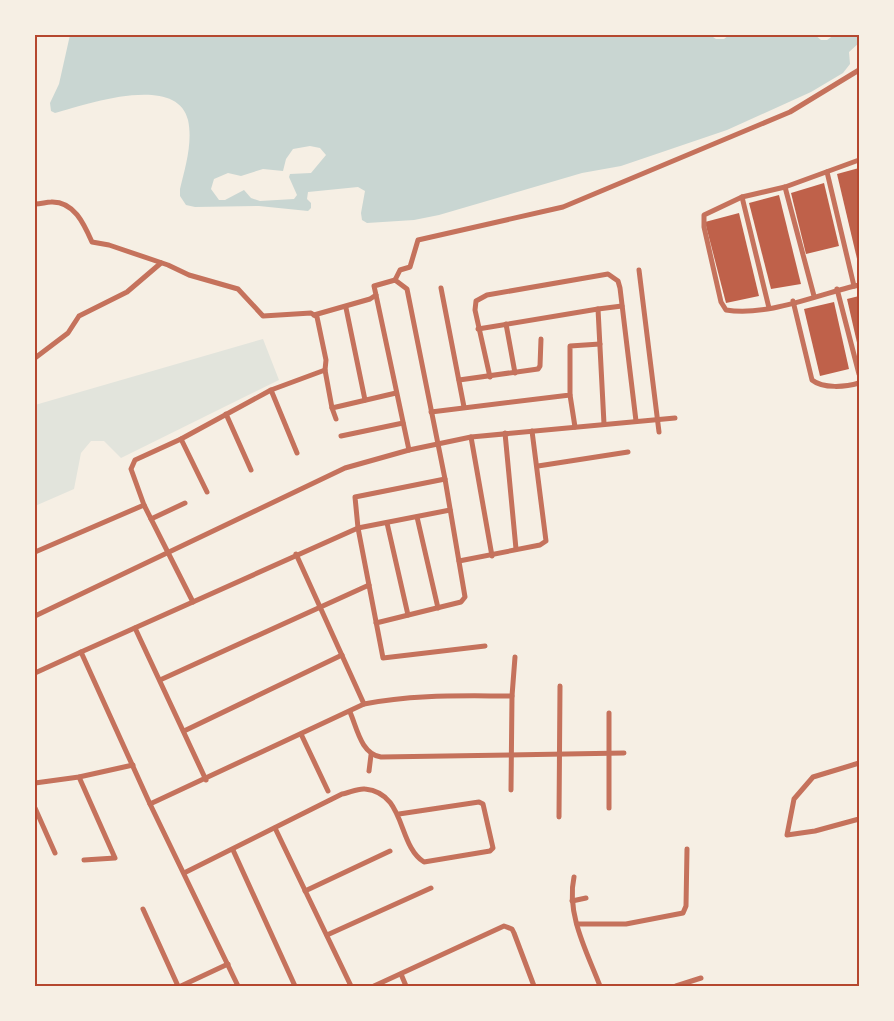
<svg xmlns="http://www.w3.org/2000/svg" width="894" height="1021" font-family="'DejaVu Sans',sans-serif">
	<rect width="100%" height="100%" fill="#f6efe4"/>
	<path fill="#e2e4dc" d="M263,339l16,41 -158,78 -17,-17h-13l-10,12 -7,36 -39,17v-101z"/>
	<path fill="#c9d6d2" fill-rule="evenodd" d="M70,35h640l6,4h8l5,-4h86l6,5h6l7,-5h25v8l-10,9 1,12 -7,9 -32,19 -84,38 -106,36 -39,7 -143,42 -25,5 -47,3 -5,-3 -1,-7 4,-22 -7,-4 -50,5 -1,7 4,4v5l-3,3 -49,-5 -64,1 -9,-2 -6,-9v-7c5,-21 13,-46 8,-69 -11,-47 -102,-16 -133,-7l-4,-2 -1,-8 9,-19zM310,146l10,2 6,7 -15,18 -21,1 -1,3 8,18 -3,4 -34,2 -9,-3 -7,-8 -19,10h-6l-8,-11 3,-10 14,-6 13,3 22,-7 20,2 3,-12 7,-10z"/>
	<g fill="#bf614a">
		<path d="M859,168v95h-1l-21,-89z"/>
		<path d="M824,183l15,63 -33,8 -15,-61z"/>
		<path d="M779,195l22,89 -30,5 -22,-86z"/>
		<path d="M739,213l20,83 -33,7 -21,-81z"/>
		<path d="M859,296v51h-1l-11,-48z"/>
		<path d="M834,302l15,67 -29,7 -16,-67z"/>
	</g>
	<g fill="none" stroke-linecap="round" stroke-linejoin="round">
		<g stroke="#c5725c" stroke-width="5">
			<path d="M859,160l-74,27 -43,10 -38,18v12l17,75 5,8c41,7 93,-16 133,-25"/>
			<path d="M827,172l27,114"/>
			<path d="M785,187l29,109"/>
			<path d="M742,197l27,111"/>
			<path d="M35,204c6,0 11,-2 16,-2 23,-1 33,22 41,40l17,3 59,20 21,10 49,14 25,27 48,-3 6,4 9,43 -1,10 7,38 64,-15"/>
			<path d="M639,270l20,162"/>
			<path d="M395,280l5,-10 10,-3 8,-27 145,-33 227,-95 69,-42"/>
			<path d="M441,288l23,119"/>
			<path d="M837,289l22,85"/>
			<path d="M376,295l33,155"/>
			<path d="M793,301l19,79c11,9 34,7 47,3"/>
			<path d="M346,308l19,92"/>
			<path d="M598,309l24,-3"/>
			<path d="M314,315l56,-16 6,-4 -2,-9 21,-6 12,9 38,190 20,118 -4,5 -85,21"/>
			<path d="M506,324l9,49"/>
			<path d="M478,329l120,-20 6,115"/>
			<path d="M35,358l33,-25 11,-17 48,-24 34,-29"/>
			<path d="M490,377l-15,-67 1,-9 11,-6 121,-21 10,7 2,7 16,133"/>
			<path d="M459,380l79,-11 2,-3 1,-27"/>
			<path d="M271,390l26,63"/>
			<path d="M570,395l5,32"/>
			<path d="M332,408l4,11"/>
			<path d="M431,412l139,-17v-49l30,-2"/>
			<path d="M226,414l25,56"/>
			<path d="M505,433l11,116"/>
			<path d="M341,436l62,-13"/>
			<path d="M471,437l21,119"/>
			<path d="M181,439l26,53"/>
			<path d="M538,466l90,-14"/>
			<path d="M445,479l-90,18 3,31 25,130 102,-12"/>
			<path d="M417,517l21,91"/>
			<path d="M151,519l34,-16"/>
			<path d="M387,523l21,92"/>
			<path d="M35,552l109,-47"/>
			<path d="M296,554l68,150"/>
			<path d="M459,561l81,-16 6,-4 -14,-110"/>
			<path d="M193,602l-49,-97 -13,-36 4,-9 46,-21 90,-49 54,-20"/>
			<path d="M35,616l310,-148 64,-18 62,-13 204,-19"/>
			<path d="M135,628l71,152"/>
			<path d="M81,652l277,-124 92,-18"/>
			<path d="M35,673l46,-21 69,152 88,182"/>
			<path d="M160,680l209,-95"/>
			<path d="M350,712c7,16 11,42 31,45l243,-4"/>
			<path d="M184,731l158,-76"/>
			<path d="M301,734l27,57"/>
			<path d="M859,763l-46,14 -19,22 -7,36 28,-4 44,-12"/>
			<path d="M369,771l2,-16"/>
			<path d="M79,777l36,81 -31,2"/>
			<path d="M35,783l44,-6 54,-12"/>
			<path d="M511,790l1,-94 3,-39"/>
			<path d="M150,804l214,-100c49,-10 98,-8 148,-8"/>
			<path d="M35,808l20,45"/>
			<path d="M609,808v-95"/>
			<path d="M559,817l1,-131"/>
			<path d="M275,828l76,158"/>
			<path d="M233,850l62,136"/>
			<path d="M184,873l158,-79c7,-1 16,-6 23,-5 41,4 32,56 59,73l66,-11 3,-3 -10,-44 -4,-2 -80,12"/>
			<path d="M574,877c-8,37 13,75 26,109"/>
			<path d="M305,891l85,-40"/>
			<path d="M572,901l14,-3"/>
			<path d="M143,909l35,77"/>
			<path d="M577,924h49l57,-11 3,-7 1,-57"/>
			<path d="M327,935l104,-47"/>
			<path d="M401,974l5,12"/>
			<path d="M181,986l47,-22"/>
			<path d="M374,986l130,-60 8,3 2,4 20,53"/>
			<path d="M676,986l25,-8"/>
		</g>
	</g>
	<rect width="894" height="1021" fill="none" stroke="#f6efe4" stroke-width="72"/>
	<rect x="36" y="36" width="822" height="949" fill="none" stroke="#b5482f" stroke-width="2"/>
</svg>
